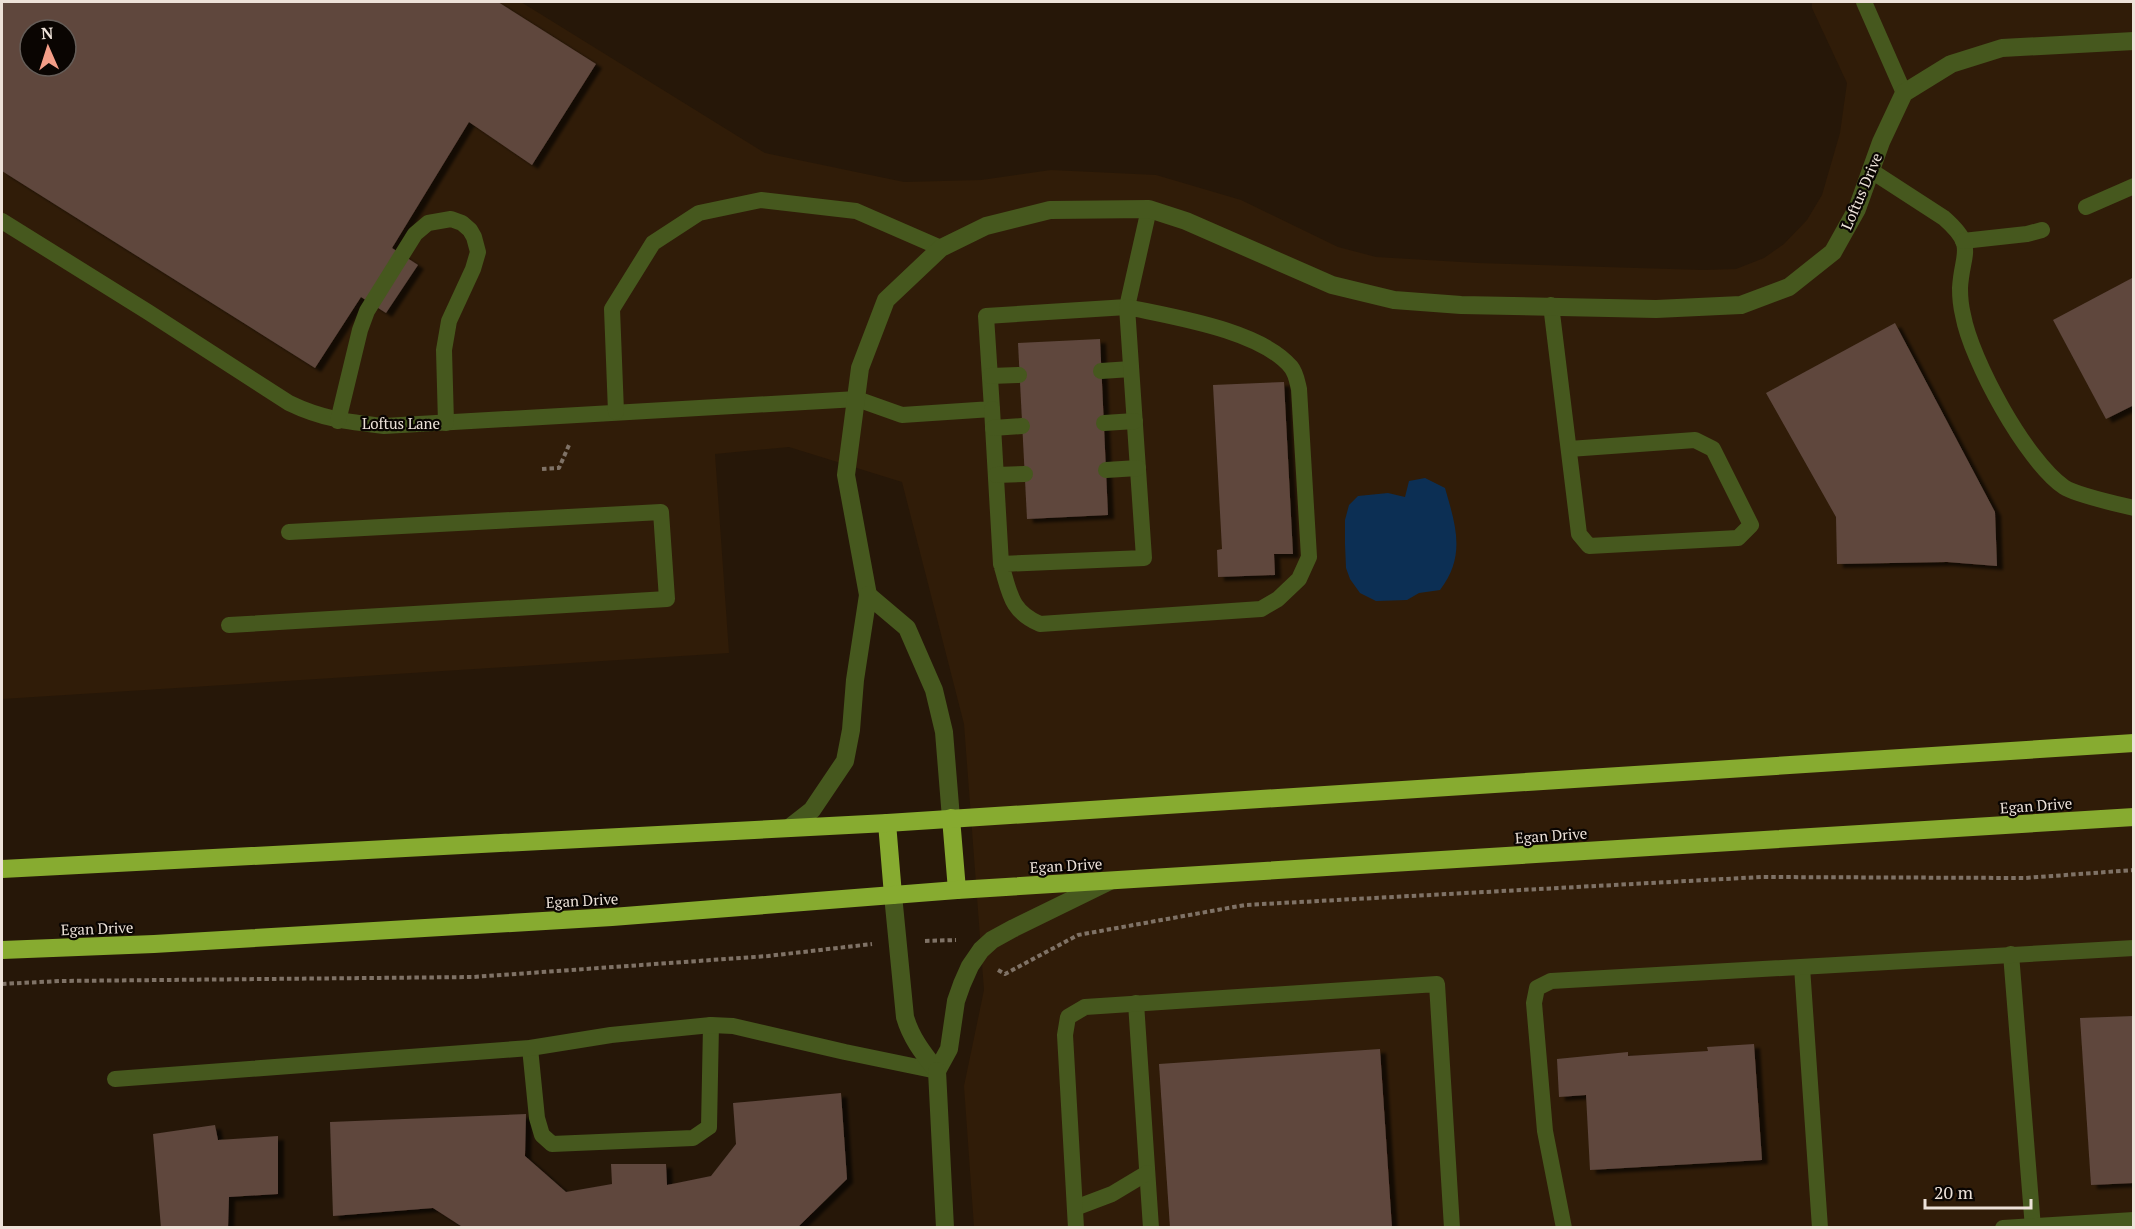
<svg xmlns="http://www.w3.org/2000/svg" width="2135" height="1229" font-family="'PT Serif',serif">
	<defs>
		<filter id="shadow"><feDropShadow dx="6" dy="4" stdDeviation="1.5" flood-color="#0009"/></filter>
	</defs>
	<rect width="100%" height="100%" fill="#261708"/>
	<path fill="#301c08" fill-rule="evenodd" d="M2,2h519l244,151 139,29 77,-2 70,-10 105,5 85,25 97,47 38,10 102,6 225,7 33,-1 28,-11 20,-14 23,-24 15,-25 18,-62 7,-50 -35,-75v-6h321v1225h-1159l-10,-141 20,-96 -20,-266 -62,-242 -113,-35 -74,7 14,199 -727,46zM30,30h36v36h-36z"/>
	<path fill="#0c2f54" d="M1425,478l20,10c11,38 21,68 -5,102l-21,3 -12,7 -31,1 -16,-8 -10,-14 -4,-11 -1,-24v-24l4,-15 9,-9 30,-3 17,4 4,-16z"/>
	<g fill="#5e473e" fill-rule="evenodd" filter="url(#shadow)">
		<path d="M2,2h496l98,62 -64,101 -63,-43 -77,126 26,17 -32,48 -25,-16 -46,71 -313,-197zM30,30h36v36h-36z"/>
		<path d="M2134,277v128l-28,14 -53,-99z"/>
		<path d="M1895,323l100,189 2,54 -50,-4 -110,2 -1,-47 -70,-124z"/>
		<path d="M1100,339l8,176 -81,4 -9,-176z"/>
		<path d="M1284,382l9,172h-19l1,21 -57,2 -1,-27 5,-1 -9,-164z"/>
		<path d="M2134,1016v167l-43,2 -11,-167z"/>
		<path d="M1754,1044l8,116 -172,10 -4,-75 -27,2 -2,-38 71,-7v4l80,-5 -1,-4z"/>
		<path d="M1380,1049l12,179h-222l-11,-164z"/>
		<path d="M841,1093l6,86 -50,49h-333l-31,-20 -100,8 -3,-94 196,-8 -1,42 41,36 46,-8 -1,-20h55l1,21 44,-9 25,-32 -3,-41z"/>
		<path d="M215,1125l3,15 60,-4v58l-49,3 -1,31h-67l-8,-94z"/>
	</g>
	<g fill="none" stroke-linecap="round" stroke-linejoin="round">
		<g stroke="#7f7266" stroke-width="4" stroke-dasharray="4.5 3" stroke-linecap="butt">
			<path d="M542,469l17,-1 10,-23"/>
			<path d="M925,941l31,-1"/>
			<path d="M998,970l7,4 73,-39 167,-30 516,-28 264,1 109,-8"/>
			<path d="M2,984l57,-3 414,-4 295,-21 104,-12"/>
		</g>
		<g stroke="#46581e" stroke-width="16">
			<path d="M1864,2l40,91"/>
			<path d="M1870,170l74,48c33,29 18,34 16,70 0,8 1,19 3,27 8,45 63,146 101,172 12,8 53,17 70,21"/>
			<path d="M2086,207l48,-21"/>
			<path d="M2,221l146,91 141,91c33,16 59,19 95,23l473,-27 45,16 90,-6 -6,-93 141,-9 22,-98"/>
			<path d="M1963,241l64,-7 15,-4"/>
			<path d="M1551,305l28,229 10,12 149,-8 13,-13 -38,-76 -18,-9 -126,9"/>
			<path d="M1101,371l30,-2"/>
			<path d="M990,376l29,-1"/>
			<path d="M992,409l9,155 143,-6 -17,-251c46,10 133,23 164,60 5,6 6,14 8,22l10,168 -10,22 -21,20 -17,10 -221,15c-30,-13 -30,-31 -39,-60"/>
			<path d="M616,412l-4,-103 41,-66 46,-30 62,-13 95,11 85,37"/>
			<path d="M338,421l22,-91 7,-19 48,-77 13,-11 23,-4 11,4 8,7 4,7 4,15 -5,17 -24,52 -5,29 2,73"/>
			<path d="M1104,423l31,-2"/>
			<path d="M993,428l29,-2"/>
			<path d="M1106,470l32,-2"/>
			<path d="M996,475l29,-1"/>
			<path d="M229,625l438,-26 -6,-87 -372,20"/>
			<path d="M2011,954l22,274"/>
			<path d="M1802,967l18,261"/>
			<path d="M1136,1003l15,225"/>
			<path d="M530,1048l7,70 5,17 10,9 141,-6 16,-11 2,-102"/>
			<path d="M115,1079l415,-31 81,-13 100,-10 22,1 112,26 92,19"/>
			<path d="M1075,1208l37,-14 35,-21"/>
			<path d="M1076,1228l-11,-193 3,-18 17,-10 352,-23 15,244"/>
			<path d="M1564,1228l-19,-97 -11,-128 3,-15 14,-7 583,-33"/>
			<path d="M2003,1228l131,-8"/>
		</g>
		<g stroke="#46581e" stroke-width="18">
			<path d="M868,595l-22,-120 14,-107 26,-68 55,-52 45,-22 64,-16 99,-1 37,12 146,64 62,15 67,5 195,4 85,-4 48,-18 44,-35 24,-43 24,-67 23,-49 47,-29 51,-16 132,-7"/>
			<path d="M789,828l23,-18 33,-49 6,-31 4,-50 13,-85 39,33 27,62 10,42 7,86"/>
			<path d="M893,895l12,122c6,21 18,36 32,54l12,-22 7,-48 6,-17 8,-18 11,-16 11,-10 22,-12 96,-47"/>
			<path d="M937,1071l8,157"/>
		</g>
		<g stroke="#87ab30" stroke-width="18">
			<path d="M951,818l6,72"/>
			<path d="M887,823l6,72"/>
			<path d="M2,869l885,-46 1247,-80"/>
			<path d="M2,950l152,-6 458,-27 345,-27 1177,-73"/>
		</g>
	</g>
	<g text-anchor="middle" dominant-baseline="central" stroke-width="4.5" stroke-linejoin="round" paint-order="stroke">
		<g font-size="15" fill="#ede2d9" stroke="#0a0502">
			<text transform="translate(1861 191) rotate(-67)">Loftus Drive</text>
			<text x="401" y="423">Loftus Lane</text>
			<text transform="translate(2036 805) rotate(-4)">Egan Drive</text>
			<text transform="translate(1551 835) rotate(-4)">Egan Drive</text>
			<text transform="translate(1066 865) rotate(-3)">Egan Drive</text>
			<text transform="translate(582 900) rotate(-3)">Egan Drive</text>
			<text transform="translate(97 928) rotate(-2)">Egan Drive</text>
		</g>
	</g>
	<rect width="2135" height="1229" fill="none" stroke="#ede2d9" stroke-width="6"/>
	<g transform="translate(48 48) rotate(357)"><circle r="28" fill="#0a0502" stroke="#655d58" stroke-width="1.5"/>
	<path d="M0-4.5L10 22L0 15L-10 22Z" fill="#f49e88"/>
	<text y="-9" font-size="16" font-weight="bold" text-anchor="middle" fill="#ede2d9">N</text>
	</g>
	<path d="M1925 1199v9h106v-9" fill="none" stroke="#ede2d9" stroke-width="3"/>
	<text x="1934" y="1199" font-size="18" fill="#ede2d9" stroke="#0a0502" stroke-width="4.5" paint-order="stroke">20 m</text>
</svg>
